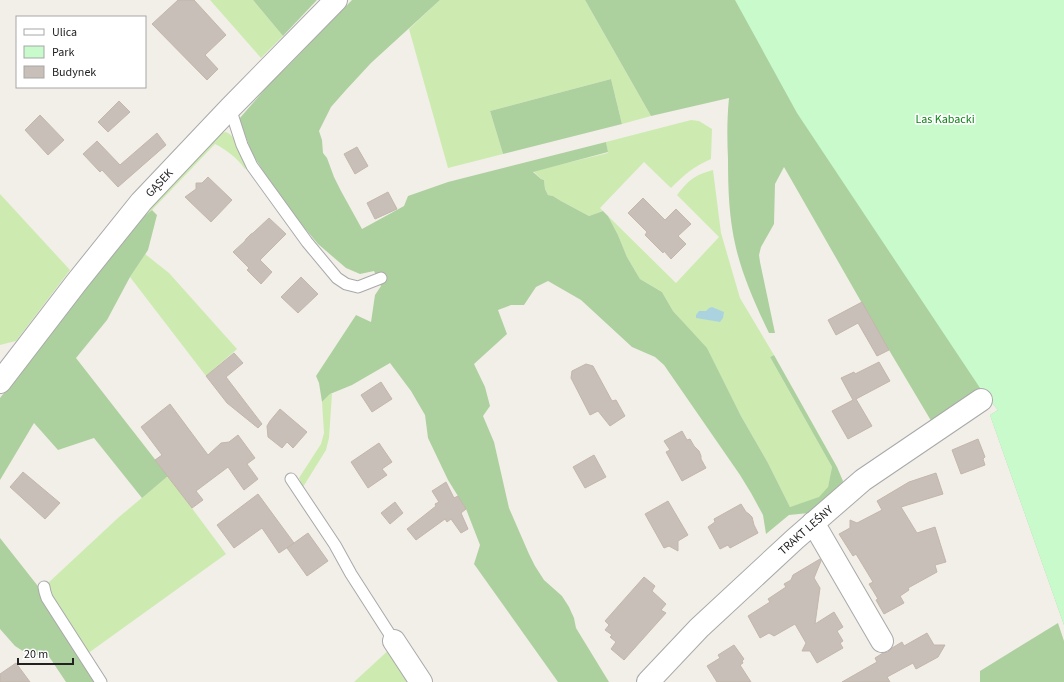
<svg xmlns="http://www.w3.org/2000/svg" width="1064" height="682" font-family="'Source Sans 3',sans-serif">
	<rect width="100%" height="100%" fill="#f2efe9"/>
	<g fill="#cdebb0">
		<path d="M210,0h43l30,36 -22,22z"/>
		<path d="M440,0h145l66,116 -29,8 -11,-45 -121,32 13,43 -55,14 -39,-139z"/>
		<path d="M691,120l8,1 13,8 -1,30c-18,8 -26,15 -40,29l-27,-26 -44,46 3,3 -14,5 -28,-15 -8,-5 -5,-1 -3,-6 -1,-9 -3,-1 -8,-8 75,-18 -2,-11z"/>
		<path d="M226,132c11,4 15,25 22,34l-3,3c-8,-11 -18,-19 -30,-25l-63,66 -12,9 8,-11 73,-75z"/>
		<path d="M713,170l8,63 19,65 34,57 -4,2 62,110 -4,21 -9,10 -29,9 -22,-44 -27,-47 -34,-67 -34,-38 -11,-19 -22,-13 -13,-22 -9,-22 -10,-19 68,67 43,-46 -42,-42c12,-15 17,-20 36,-25z"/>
		<path d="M0,194l70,76 -54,71 -16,4z"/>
		<path d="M145,254l24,19 68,76 -31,27 -76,-99z"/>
		<path d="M330,394h2l-3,44 -3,12 -23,37 -4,-9 22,-34 3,-11 -2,-31z"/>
		<path d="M168,476l58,78 -139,100 -37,-59 -3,-11 72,-67z"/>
		<path d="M392,647l23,35h-61z"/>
	</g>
	<g fill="#add19e">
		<path d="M253,0h64l-34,36z"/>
		<path d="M352,0h88l-69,63 -25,27 -15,17 -12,24 3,9 1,13 4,5 7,19 7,14 21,38 42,-23 4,-10 40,-14 158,-40 2,10 -75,20 8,7 3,1 1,9 3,6 5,1 8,5 28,15 14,-5 5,5 10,19 9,22 13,22 22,13 11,19 34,37 34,68 27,47 22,44 29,-10 9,-10 4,-20 -62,-110 4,-2 63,112 6,14 -2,6 -32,26 -20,2 -23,19 -3,-19 -12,-22 -11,-18 -76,-110 -9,-8 -23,-10 -51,-47 -33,-19 -12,6 -12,18h-13l-13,5 9,24 -33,30 11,23 5,19 -7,10 11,26 15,66 20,46 6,12 9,14 18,16 7,11 5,11 2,10 33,54h-51l-84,-118 6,-19 -14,-36 -18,-29 -20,-42 -3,-23 -14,-24 -21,-28 -38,22 -22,9 -8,8 -3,-19 -3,-7 40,-61 15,7 4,-27 6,-9 -7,-15 -14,3 -14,-6 -28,-24 -38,-45 -28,-46 -13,-34 33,-38 16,-15z"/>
		<path d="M585,0h479v625l-74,-210 8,-5 -16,-19 -49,33 -50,-84 -99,-173 -9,17 -1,40 -13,23 -2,8 1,7 15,71h-6c-13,-27 -26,-56 -33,-85 -7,-29 -8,-59 -8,-89 -1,-20 -1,-41 1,-61l-78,18z"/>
		<path d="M611,79l11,45 -119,30 -13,-43z"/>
		<path d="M152,210l5,5 -9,35 -18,27 -23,43 -31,38 92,118 -26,22 -48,-60 -36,12 -24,-27 -34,57v-82l83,-109 52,-66z"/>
		<path d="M0,538l41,52 56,92h-31l-18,-27h-19l-14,-9 -15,-17z"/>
		<path d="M1058,623l6,18v41h-84v-11z"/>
	</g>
	<path fill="#c8facc" d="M735,0h329v625l-74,-210 8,-5 -16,-19 -185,-278z"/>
	<path fill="#aad3df" d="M712,307l12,5 -1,6 -3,4 -24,-4v-3l3,-4h7l3,-3z"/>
	<g fill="#c7bfb8" stroke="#c4b6ab">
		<path d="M178,0h16l32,35 -21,20 13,14 -11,11 -55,-56z"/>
		<path d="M119,101l11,11 -22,20 -10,-10z"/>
		<path d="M40,115l24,25 -16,15 -23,-25z"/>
		<path d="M157,133l9,12 -48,42 -16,-17 -2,2 -17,-18 14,-13 23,24z"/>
		<path d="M357,147l11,19 -13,8 -11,-20z"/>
		<path d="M208,177l24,23 -21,22 -26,-25 11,-8v-6h6z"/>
		<path d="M388,192l9,17 -22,10 -8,-16z"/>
		<path d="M643,198l22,22 11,-11 15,15 -13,12 8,8 -15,15 -7,-8 -1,2 -18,-18 2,-3 -19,-19z"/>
		<path d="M269,218l17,16 -26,26 12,12 -11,12 -14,-14 2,-2 -16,-16 12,-11 1,-2 5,-5 2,-1z"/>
		<path d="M301,277l17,17 -20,19 -17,-16z"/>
		<path d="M862,302l27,48 -12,6 -19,-33 -22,12 -8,-15z"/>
		<path d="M234,353l9,10 -17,14 36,47 -4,4 -31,-25 -21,-27z"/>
		<path d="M879,362l11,19 -34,18 16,27 -24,13 -16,-28 21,-11 -12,-22 13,-6 1,2z"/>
		<path d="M586,364l7,2 19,35 4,-1 9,16 -15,10 -12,-15 -8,4 -19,-37 1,-7z"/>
		<path d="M381,382l11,17 -20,13 -11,-17z"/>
		<path d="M170,404l38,51 13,-12 8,-1 9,-7 17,23 -8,6 11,15 -14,11 -16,-23 -32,24 7,9 -11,8 -37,-48 7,-5 -21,-28z"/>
		<path d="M280,409l27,23 -14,16 -6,-6 -5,6 -14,-11 -1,-11 3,-5z"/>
		<path d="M682,431l5,9 3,-1 4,7 5,5 2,5v3l5,9 -24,13 -16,-29 4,-2 -6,-9z"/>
		<path d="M978,439l7,18 -2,2 2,6 -24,9 -9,-24z"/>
		<path d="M379,443l13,19 -10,7 5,6 -19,13 -17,-26z"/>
		<path d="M594,455l12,22 -21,11 -12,-21z"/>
		<path d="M23,472l37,31 -15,16 -35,-32z"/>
		<path d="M936,473l7,21 -42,13 16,26 18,-6 11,35 -11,3 2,7 -29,16 1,2 -9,6 4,7 -20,11 -8,-14 2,-1 -9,-15 4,-2 -17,-28 -3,2 -14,-22 11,-6v-8l7,3 25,-13 -5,-9 32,-19z"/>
		<path d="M446,482l8,16 4,-2 8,13 -5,4 7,16 -7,4 -10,-14 -4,3 -2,-3 -29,21 -9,-11 29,-23 -1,-2 4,-2 -7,-11z"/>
		<path d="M258,494l36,49 -15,10 -17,-25 -28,20 -17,-23z"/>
		<path d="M668,501l20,34 -10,6v10l-9,-5 -5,2 -19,-34z"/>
		<path d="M395,502l8,11 -13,11 -9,-11z"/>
		<path d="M741,504l5,8 3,2 3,3 2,8 4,8 -28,15 -2,-3 -8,4 -12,-22 7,-5 -1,-3z"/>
		<path d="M308,533l20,28 -21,15 -20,-28z"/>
		<path d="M820,559l1,2 -7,17 6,10 -5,36 19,-12 9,15 -6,4 6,10 -3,2 3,5 -26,15 -7,-12h-8l4,-8 -11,-19 -21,12 -5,-3 -9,5 -12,-22 22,-14 -2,-3 18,-12 -2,-3 7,-4 2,-5z"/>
		<path d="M644,577l11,9 -3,5 14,13 -5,6 5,3 -42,47 -13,-11 5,-7 -6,-5 2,-2 -7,-5 4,-5 -4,-4z"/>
		<path d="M927,633l7,12h11l-7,12 -22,12 -3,-6 -26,14 3,5h-48l35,-20 -2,-4 8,-5 5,-1 4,-4 10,-6 2,4z"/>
		<path d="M734,645l10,14 -2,2 1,2 -3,2 11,17h-34l-10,-16 13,-8 -2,-3z"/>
		<path d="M16,663l14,19h-30v-8z"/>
	</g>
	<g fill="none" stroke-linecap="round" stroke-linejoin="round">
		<g stroke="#a9a9a9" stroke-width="13">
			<g id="service">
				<path d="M230,108l12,37 10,21 55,76 30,36 9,6 12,3 23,-9"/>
				<path d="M291,479l44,66 16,29 43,67"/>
				<path d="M44,587l1,5 2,6 54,84"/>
			</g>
		</g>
		<g stroke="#a9a9a9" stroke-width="24">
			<g id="minor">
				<path id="s1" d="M0,382l76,-99 65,-81 89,-94 106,-108"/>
				<path d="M813,523l5,8 64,110"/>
				<path d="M394,641l27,41"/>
				<path id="s2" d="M648,682l51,-54 96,-89 68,-59 118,-80"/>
			</g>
		</g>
		<use href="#service" stroke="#fff" stroke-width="11"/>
		<use href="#minor" stroke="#fff" stroke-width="22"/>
	</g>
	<g text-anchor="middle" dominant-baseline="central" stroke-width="3.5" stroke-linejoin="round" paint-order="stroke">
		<g font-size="12" fill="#0c8416" stroke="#fff">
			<text x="945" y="119">Las Kabacki</text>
		</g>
		<g font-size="12" fill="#222" stroke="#fff">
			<text stroke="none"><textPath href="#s1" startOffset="255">GĄSEK</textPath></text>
			<text stroke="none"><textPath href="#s2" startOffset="219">TRAKT LEŚNY</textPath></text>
		</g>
	</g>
	<rect x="16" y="16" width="130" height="72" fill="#ffffff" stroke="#a7a7a7"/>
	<rect x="24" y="29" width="20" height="6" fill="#ffffff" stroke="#a7a7a7"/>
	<text x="52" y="36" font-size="12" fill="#222222">Ulica</text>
	<rect x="24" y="46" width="20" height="12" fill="#c8facc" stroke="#a7a7a7"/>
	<text x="52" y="56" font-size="12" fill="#222222">Park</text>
	<rect x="24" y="66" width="20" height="12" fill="#c7bfb8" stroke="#a7a7a7"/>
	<text x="52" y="76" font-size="12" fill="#222222">Budynek</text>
	<path d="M18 658v6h55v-6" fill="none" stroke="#222222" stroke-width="2"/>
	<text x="24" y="658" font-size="12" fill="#222222" stroke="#ffffff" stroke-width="3" paint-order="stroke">20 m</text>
</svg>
